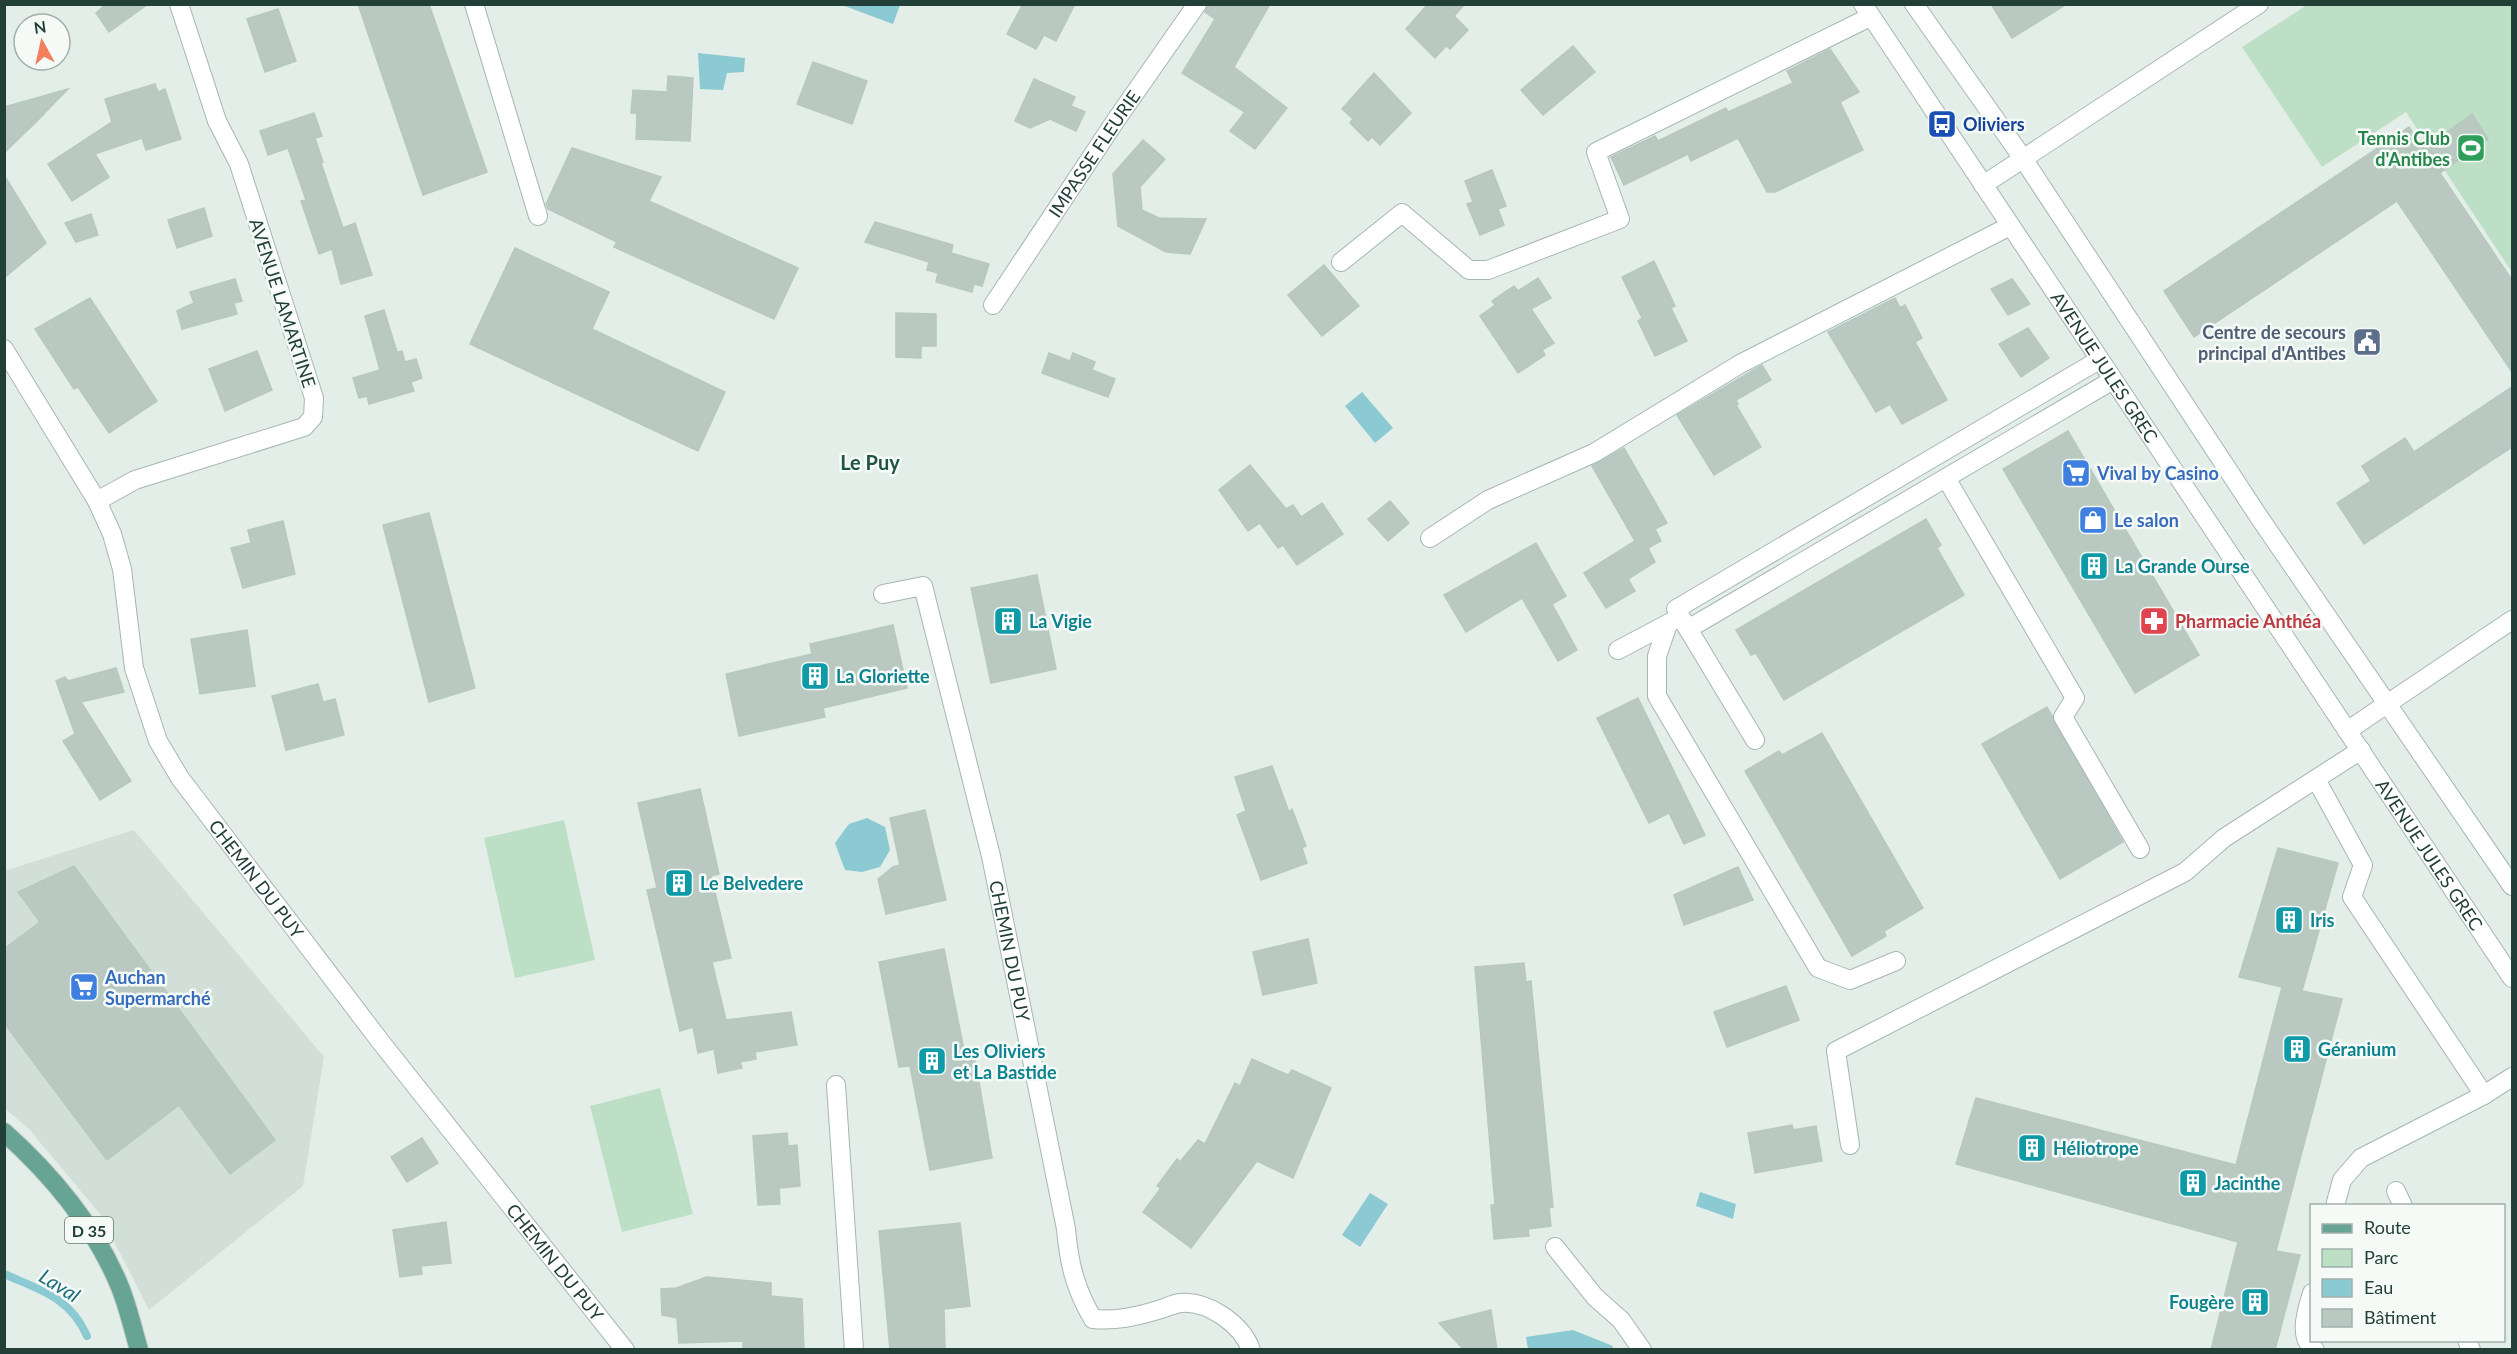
<svg xmlns="http://www.w3.org/2000/svg" width="2517" height="1354" font-family="Lato,sans-serif">
	<rect width="100%" height="100%" fill="#e4eee9"/>
	<path fill="#d2ded8" d="M134,830l190,227 -21,129 -154,124 -49,-96 -72,-86 -23,-19 -1,-238z"/>
	<g fill="#bddfc5">
		<path d="M2307,5h205v267l-106,-160 -84,55 -80,-120z"/>
		<path d="M564,820l31,140 -80,18 -31,-140z"/>
		<path d="M660,1088l33,126 -71,18 -32,-126z"/>
	</g>
	<g fill="#8bc9d3">
		<path d="M842,5l58,-1v1l-7,19z"/>
		<path d="M698,53l47,5 -1,14 -17,1 -4,17 -23,-1z"/>
		<path d="M1362,392l31,36 -18,15 -30,-37z"/>
		<path d="M867,818l18,9 5,23 -10,17 -18,5 -17,-2 -10,-27 14,-19z"/>
		<path d="M1700,1192l36,12 -3,15 -37,-13z"/>
		<path d="M1370,1193l18,11 -28,43 -18,-12z"/>
		<path d="M1573,1330l40,16 -1,3h-84l-2,-12z"/>
	</g>
	<g fill="none" stroke-linecap="round" stroke-linejoin="round">
		<path stroke="#8bc9d3" stroke-width="8" d="M4,1274c36,16 66,23 83,62"/>
	</g>
	<g fill="#b9c9c2" stroke="#b6c8c0" stroke-width="1.5">
		<path d="M106,4h42l-39,28 -13,-19z"/>
		<path d="M358,4h71l58,168 -64,23z"/>
		<path d="M1023,4h52l-19,37 -12,-6 -8,14 -29,-15z"/>
		<path d="M1208,4h62l-36,63 53,41 -32,41 -25,-18 15,-19 -63,-39 33,-54 -10,-7z"/>
		<path d="M1428,4h37l-11,12 14,14 -18,19 -4,-3 -11,12 -29,-29z"/>
		<path d="M1991,4h76l-55,34z"/>
		<path d="M278,9l18,52 -31,11 -18,-53z"/>
		<path d="M1573,46l22,26 -52,43 -22,-25z"/>
		<path d="M1830,49l29,43 -19,10 23,48 -88,42h-8l-29,-54 -47,23 -3,-7 -64,31 -13,-28 44,-21 3,5 68,-33 2,4 65,-29 -6,-12z"/>
		<path d="M813,62l54,19 -15,43 -55,-20z"/>
		<path d="M1374,73l37,40 -31,32 -8,-8 -4,4 -18,-18 3,-4 -11,-10z"/>
		<path d="M668,76l25,2 -3,63 -54,-2 1,-26h-6l2,-23 34,2z"/>
		<path d="M1034,79l41,18 -4,9 14,6 -9,19 -26,-12 -20,9 -15,-7z"/>
		<path d="M155,84l3,8 7,-3 16,50 -35,11 -4,-12 -47,16 14,23 -37,24 -24,-37 64,-42 -7,-23z"/>
		<path d="M68,89l-32,33 -32,31v-46z"/>
		<path d="M314,113l8,23 -7,2 8,24 -2,1 22,65 12,-5 17,52 -31,9 -9,-35 -13,5 -18,-53 5,-1 -18,-52 -20,7 -8,-24z"/>
		<path d="M2472,114l16,25 -48,34 72,107v92l-115,-171 -203,136 -30,-46 245,-164 15,22z"/>
		<path d="M1143,140l22,19 -25,28 2,23 17,8 47,1 -16,35 -24,-2 -48,-26 -5,-52z"/>
		<path d="M572,148l89,29 -12,24 149,67 -24,51 -160,-72 3,-5 -69,-33 -2,-5z"/>
		<path d="M1492,170l14,36 -8,3 6,16 -24,10 -13,-31 6,-2 -8,-21z"/>
		<path d="M4,175l42,68 -42,35z"/>
		<path d="M204,208l8,28 -35,12 -9,-28z"/>
		<path d="M91,214l7,21 -22,7 -11,-19z"/>
		<path d="M875,222l78,23 -2,8 38,11 -7,22 -8,-2 -2,8 -36,-10 2,-9 -11,-3 2,-8 -64,-20z"/>
		<path d="M515,248l94,44 -17,37 133,63 -27,59 -228,-107z"/>
		<path d="M1654,261l21,45 -4,2 16,33 -32,15 -17,-35 4,-3 -20,-41z"/>
		<path d="M1324,265l35,41 -37,30 -34,-41z"/>
		<path d="M1538,278l13,20 -20,11 23,34 -12,7 3,5 -27,18 -38,-57 15,-11 -3,-4 22,-15 4,5z"/>
		<path d="M235,279l7,22 -8,2 3,11 -55,15 -5,-18 17,-8 -4,-11z"/>
		<path d="M2012,279l18,25 -22,11 -17,-26z"/>
		<path d="M90,298l67,103 -48,32 -31,-46 -4,2 -39,-60z"/>
		<path d="M1895,298l5,10 5,-3 17,33 -7,4 32,58 -45,24 -12,-20 -14,8 -48,-80z"/>
		<path d="M384,310l13,42 5,-1 3,11 11,-3 6,19 -11,4 3,9 -45,13 -2,-8 -8,2 -6,-20 27,-8 -15,-54z"/>
		<path d="M896,313l40,1v32h-15v12l-25,-1z"/>
		<path d="M2028,328l21,30 -28,19 -22,-33z"/>
		<path d="M257,351l15,39 -47,21 -16,-42z"/>
		<path d="M1049,353l21,8 3,-8 22,9 -3,8 23,9 -7,18 -66,-24z"/>
		<path d="M1762,365l9,15 -35,20 2,4 -2,1 25,42 -47,28 -37,-60z"/>
		<path d="M2512,387v60l-148,97 -27,-41 34,-22 -9,-15 43,-28 9,14z"/>
		<path d="M2068,431l131,224 -64,38 -132,-224z"/>
		<path d="M1624,448l43,75 -12,6 6,12 -13,7 7,14 -27,17 7,12 -29,17 -22,-35 51,-32 -43,-75z"/>
		<path d="M1250,465l36,44 7,-4 8,12 21,-14 21,31 -46,31 -14,-20 -5,3 -18,-25 -12,8 -29,-41z"/>
		<path d="M1390,501l19,22 -21,18 -20,-22z"/>
		<path d="M429,513l46,175 -46,14 -46,-177z"/>
		<path d="M1926,519l15,26 -4,3 27,47 -180,105 -28,-47 -5,2 -15,-25z"/>
		<path d="M283,521l12,53 -52,14 -12,-40 20,-5 -3,-13z"/>
		<path d="M1536,543l30,53 -14,8 25,46 -19,11 -36,-63 -56,34 -22,-37z"/>
		<path d="M1037,575l19,94 -65,14 -20,-95z"/>
		<path d="M893,625l14,63 -84,20 2,9 -86,19 -13,-62 86,-20 -2,-10z"/>
		<path d="M247,630l8,56 -55,8 -9,-55z"/>
		<path d="M116,668l8,24 -43,10 50,79 -31,19 -37,-59 12,-7 -19,-53 9,-4 3,4z"/>
		<path d="M318,684l5,18 12,-3 9,36 -58,15 -14,-54z"/>
		<path d="M1638,698l67,137 -21,9 -15,-31 -20,10 -52,-105z"/>
		<path d="M2047,707l76,135 -63,37 -78,-135z"/>
		<path d="M1822,733l101,175 -39,23 2,5 -34,20 -107,-185 34,-20 3,4z"/>
		<path d="M1272,766l17,46 3,-3 14,37 -4,2 5,15 -46,17 -24,-65 9,-4 -11,-34z"/>
		<path d="M700,789l19,85 -8,2 20,82 -19,4 14,58 65,-8 6,33 -42,7 1,7 -16,3 2,6 -24,5 -4,-24 -16,4 -5,-26 -13,4 -33,-141 10,-2 -19,-85z"/>
		<path d="M925,810l21,90 -60,14 -8,-35 15,-12 7,-2 -10,-47z"/>
		<path d="M2278,848l60,15 -36,128 40,8 -66,252 24,4 -25,95h-64l27,-108 -282,-78 20,-66 260,67 46,-178 8,2 -51,-12z"/>
		<path d="M74,866l201,274 -45,34 -51,-69 -72,55 -103,-137v-74l36,-27 -22,-30z"/>
		<path d="M1738,867l15,33 -69,25 -10,-30z"/>
		<path d="M1308,939l9,44 -54,12 -10,-43z"/>
		<path d="M944,949l21,106 9,-2 18,105 -62,12 -20,-104 -11,1 -20,-105z"/>
		<path d="M1524,963l2,19 5,-1 22,226 -4,1 2,18 -23,3 1,7 -35,3 -3,-34h4l-20,-238z"/>
		<path d="M1786,986l13,34 -72,27 -13,-35z"/>
		<path d="M1252,1059l36,16 4,-5 39,18 -38,90 -36,-17 -66,87 -48,-36 18,-24 -4,-2 20,-27 3,3 18,-22 7,4 30,-61 5,3z"/>
		<path d="M1792,1125l1,5 23,-4 6,35 -67,12 -7,-40z"/>
		<path d="M787,1133l1,13 9,-1 3,41 -21,2 1,16 -22,1 -5,-69z"/>
		<path d="M422,1138l16,25 -31,19 -16,-25z"/>
		<path d="M446,1222l5,41 -30,3 1,8 -22,3 -7,-47z"/>
		<path d="M960,1223l10,83 -26,3 1,41h-55l-11,-119z"/>
		<path d="M707,1277l64,6v13l31,3 2,51h-61v-9l-64,2 -2,-25 -15,-3 -1,-26 15,-1z"/>
		<path d="M1491,1310l6,40h-33l-25,-27z"/>
	</g>
	<g fill="none" stroke-linecap="round" stroke-linejoin="round">
		<g stroke="#a6b6b0" stroke-width="20">
			<g id="minor">
				<path d="M474,4l64,212"/>
				<path d="M1983,185l276,-181"/>
				<path d="M1341,262l61,-49 67,57h19l132,-51 -24,-67 274,-135"/>
				<path id="s1" d="M993,305l123,-185 81,-116"/>
				<path id="s2" d="M4,349l93,152 15,33 10,35 12,99 24,73 22,37 200,263 245,309"/>
				<path d="M1946,478l129,220 -12,19 77,132"/>
				<path d="M97,501l38,-21 169,-53 9,-10 1,-19 -75,-234 -22,-43 -38,-117"/>
				<path d="M1430,538l58,-38 106,-47 146,-89 270,-138"/>
				<path id="s3" d="M883,594l40,-8 68,270 75,373c3,34 9,60 27,90 23,2 42,-2 65,-9 7,-2 15,-6 22,-7 27,-3 62,21 71,47"/>
				<path d="M1668,624l-11,32v40l161,272 32,12 46,-19"/>
				<path d="M1688,629l425,-249"/>
				<path d="M1618,650l53,-28"/>
				<path d="M2387,704l125,-84"/>
				<path d="M1755,740l-79,-131 423,-249"/>
				<path d="M2317,781l46,84 -11,32 132,198 -123,63 -19,22 -7,26"/>
				<path d="M836,1085l18,265"/>
				<path d="M2484,1095l28,-18"/>
				<path d="M1850,1145l-14,-94 349,-179 39,-34 137,-88"/>
				<path d="M2396,1191l7,15"/>
				<path d="M1555,1247l40,50 26,23 21,30"/>
				<path d="M2312,1293c-5,17 -15,45 3,57"/>
				<path d="M2467,1340l4,10"/>
			</g>
		</g>
		<g stroke="#a6b6b0" stroke-width="20">
			<g id="tertiary">
				<path id="s4" d="M1863,4l649,974"/>
				<path d="M1914,4l108,153 237,360 253,369"/>
				<path d="M2347,731l40,-27"/>
			</g>
		</g>
		<g stroke="#c1cac7" stroke-width="20">
			<path id="primary" d="M4,1132c49,44 91,94 116,155 8,20 13,42 19,63"/>
		</g>
		<use href="#minor" stroke="#fff" stroke-width="18"/>
		<use href="#tertiary" stroke="#fff" stroke-width="18"/>
		<use href="#primary" stroke="#68a493" stroke-width="18"/>
	</g>
	<defs>
		<g id="bus-square" transform="scale(1.5)"><rect x="-9" y="-9" width="18" height="18" rx="4" fill="#1a4fb4" stroke="#f5faf7"/><path d="M-5-6H5V4H4V6H2V4H-2V6H-4V4H-5ZM-3.5-4V0h7V-4ZM-3.5 1.2v1.5H-2V1.2ZM2 1.2v1.5H3.5V1.2Z" fill="#fff"/></g>
		<g id="stadium-square" transform="scale(1.5)"><rect x="-9" y="-9" width="18" height="18" rx="4" fill="#2e9e5b" stroke="#f5faf7"/><path d="M0-5a6.5 5 0 1 0 0 10a6.5 5 0 1 0 0-10ZM-3.5-1.8h7v3.6h-7Z" fill="#fff"/></g>
		<g id="civic-square" transform="scale(1.5)"><rect x="-9" y="-9" width="18" height="18" rx="4" fill="#5c6f8a" stroke="#f5faf7"/><path d="M-.6-6.5H3V-4.5H.6V-3L4-1V1h2V6H-6V1h2V-1L-.6-3ZM-1.2 2.5V6h2.4V2.5Z" fill="#fff"/></g>
		<g id="supermarket-square" transform="scale(1.5)"><rect x="-9" y="-9" width="18" height="18" rx="4" fill="#3f7fe0" stroke="#f5faf7"/><path d="M-6-5.5h2.5l.6 2H6L4.5 2H-2.5L-4.4-4H-6ZM-1.5 3.2a1.3 1.3 0 1 0 .1 0ZM3 3.2a1.3 1.3 0 1 0 .1 0Z" fill="#fff"/></g>
		<g id="shop-square" transform="scale(1.5)"><rect x="-9" y="-9" width="18" height="18" rx="4" fill="#3f7fe0" stroke="#f5faf7"/><path d="M-5-2.5h2.3a2.7 3.5 0 0 1 5.4 0H5L5.5 6h-11ZM-1.5-2.5h3a1.5 2.3 0 0 0-3 0Z" fill="#fff"/></g>
		<g id="building-square" transform="scale(1.5)"><rect x="-9" y="-9" width="18" height="18" rx="4" fill="#0f9aa8" stroke="#f5faf7"/><path d="M-4-6H4V6H1V3H-1V6H-4ZM-2.5-4.3h1.7v1.8h-1.7ZM.8-4.3h1.7v1.8H.8ZM-2.5-1h1.7V.8h-1.7ZM.8-1h1.7V.8H.8Z" fill="#fff"/></g>
		<g id="pharmacy-square" transform="scale(1.5)"><rect x="-9" y="-9" width="18" height="18" rx="4" fill="#e0444e" stroke="#f5faf7"/><path d="M-2-6h4v4h4v4h-4v4h-4v-4h-4v-4h4Z" fill="#fff"/></g>
	</defs>
	<g fill-rule="evenodd">
		<use href="#bus-square" x="1942" y="124"/>
		<use href="#stadium-square" x="2471" y="148"/>
		<use href="#civic-square" x="2367" y="342"/>
		<use href="#supermarket-square" x="2076" y="473"/>
		<use href="#shop-square" x="2093" y="520"/>
		<use href="#building-square" x="2094" y="566"/>
		<use href="#building-square" x="1008" y="621"/>
		<use href="#pharmacy-square" x="2154" y="621"/>
		<use href="#building-square" x="815" y="676"/>
		<use href="#building-square" x="679" y="883"/>
		<use href="#building-square" x="2289" y="920"/>
		<use href="#supermarket-square" x="84" y="987"/>
		<use href="#building-square" x="2297" y="1049"/>
		<use href="#building-square" x="932" y="1061"/>
		<use href="#building-square" x="2032" y="1148"/>
		<use href="#building-square" x="2193" y="1183"/>
		<use href="#building-square" x="2255" y="1302"/>
	</g>
	<g text-anchor="middle" dominant-baseline="central" stroke-width="5" stroke-linejoin="round" paint-order="stroke">
		<rect fill="#f5faf7" stroke="#627871" stroke-width="1.5" x="65" y="1217" width="48" height="26" rx="4.5"/>
		<g font-size="16" font-weight="bold" fill="#234038">
			<text x="89" y="1230">D 35</text>
		</g>
		<g font-size="18" font-weight="bold" fill="#164399" stroke="#f5faf7" text-anchor="start">
			<text x="1963" y="124">Oliviers</text>
		</g>
		<g font-size="18" font-weight="bold" fill="#27864d" stroke="#f5faf7" text-anchor="end">
			<text x="2450" y="138">Tennis Club<tspan x="2450" dy="21">d'Antibes</tspan></text>
		</g>
		<g font-size="18" fill="#234038" stroke="#f5faf7">
			<text stroke="none"><textPath href="#s1" startOffset="182">IMPASSE FLEURIE</textPath></text>
			<text transform="translate(283 303) rotate(72)">AVENUE LAMARTINE</text>
			<text stroke="none"><textPath href="#s4" startOffset="436">AVENUE JULES GREC</textPath></text>
			<text stroke="none"><textPath href="#s4" startOffset="1022">AVENUE JULES GREC</textPath></text>
			<text stroke="none"><textPath href="#s2" startOffset="597">CHEMIN DU PUY</textPath></text>
			<text stroke="none"><textPath href="#s3" startOffset="416">CHEMIN DU PUY</textPath></text>
			<text stroke="none"><textPath href="#s2" startOffset="1083">CHEMIN DU PUY</textPath></text>
		</g>
		<g font-size="18" font-weight="bold" fill="#4e5e75" stroke="#f5faf7" text-anchor="end">
			<text x="2346" y="332">Centre de secours<tspan x="2346" dy="21">principal d'Antibes</tspan></text>
		</g>
		<g font-size="18" font-weight="bold" fill="#366cbe" stroke="#f5faf7" text-anchor="start">
			<text x="2097" y="473">Vival by Casino</text>
			<text x="2114" y="520">Le salon</text>
			<text x="105" y="977">Auchan<tspan x="105" dy="21">Supermarché</tspan></text>
		</g>
		<g font-size="18" font-weight="bold" fill="#0d838f" stroke="#f5faf7" text-anchor="start">
			<text x="2115" y="566">La Grande Ourse</text>
			<text x="1029" y="621">La Vigie</text>
			<text x="836" y="676">La Gloriette</text>
			<text x="700" y="883">Le Belvedere</text>
			<text x="2310" y="920">Iris</text>
			<text x="2318" y="1049">Géranium</text>
			<text x="953" y="1051">Les Oliviers<tspan x="953" dy="21">et La Bastide</tspan></text>
			<text x="2053" y="1148">Héliotrope</text>
			<text x="2214" y="1183">Jacinthe</text>
			<text x="2234" y="1302" text-anchor="end">Fougère</text>
		</g>
		<g font-size="18" font-weight="bold" fill="#be3a42" stroke="#f5faf7" text-anchor="start">
			<text x="2175" y="621">Pharmacie Anthéa</text>
		</g>
		<g font-size="20" font-weight="bold" fill="#1e5345" stroke="#f5faf7">
			<text x="870" y="462">Le Puy</text>
		</g>
		<g font-size="20" font-style="italic" fill="#1b6e7d" stroke="#f5faf7">
			<text transform="translate(60 1285) rotate(32)">Laval</text>
		</g>
	</g>
	<rect width="2517" height="1354" fill="none" stroke="#234038" stroke-width="12"/>
	<rect x="2310" y="1204" width="195" height="138" fill="#f5faf7" stroke="#a1b0ab" stroke-width="1.5"/>
	<rect x="2322" y="1224" width="30" height="9" fill="#68a493" stroke="#a1b0ab" stroke-width="1.5"/>
	<text x="2364" y="1234" font-size="18" fill="#234038">Route</text>
	<rect x="2322" y="1249" width="30" height="18" fill="#bddfc5" stroke="#a1b0ab" stroke-width="1.5"/>
	<text x="2364" y="1264" font-size="18" fill="#234038">Parc</text>
	<rect x="2322" y="1279" width="30" height="18" fill="#8bc9d3" stroke="#a1b0ab" stroke-width="1.5"/>
	<text x="2364" y="1294" font-size="18" fill="#234038">Eau</text>
	<rect x="2322" y="1309" width="30" height="18" fill="#b9c9c2" stroke="#a1b0ab" stroke-width="1.5"/>
	<text x="2364" y="1324" font-size="18" fill="#234038">Bâtiment</text>
	<g transform="translate(42 42) rotate(352)"><circle r="28" fill="#f5faf7" stroke="#a1b0ab" stroke-width="1.5"/>
	<path d="M0-4.5L10 22L0 15L-10 22Z" fill="#f47f5b"/>
	<text y="-9" font-size="16" font-weight="bold" text-anchor="middle" fill="#234038">N</text>
	</g>
</svg>
